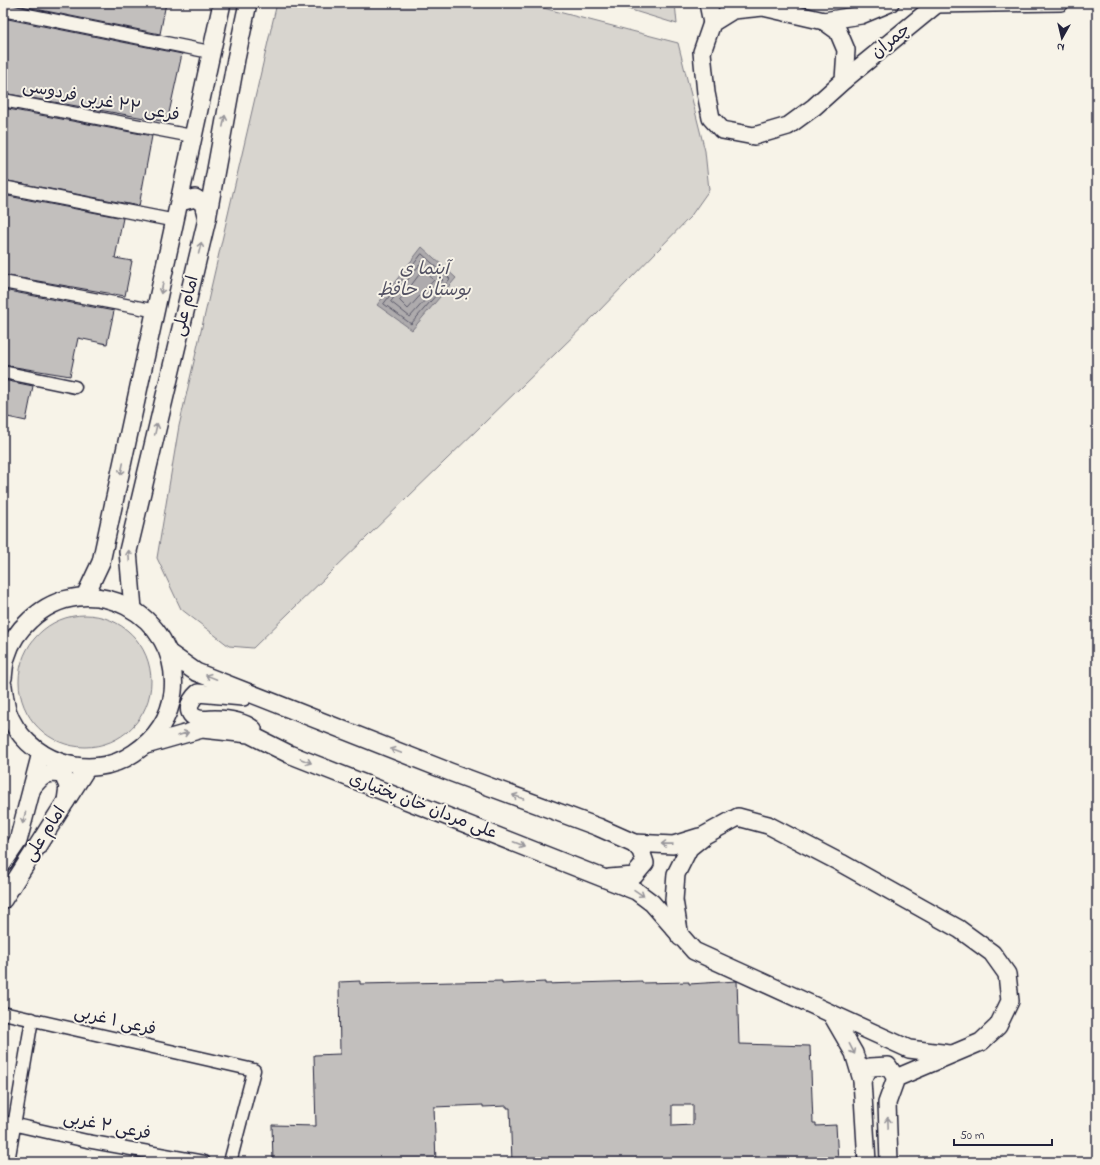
<svg xmlns="http://www.w3.org/2000/svg" width="1100" height="1165" font-family="'Indie Flower','Playpen Sans Arabic',sans-serif">
	<rect width="100%" height="100%" fill="#f7f3e8"/>
	<filter id="ink" filterUnits="userSpaceOnUse"><feTurbulence type="fractalNoise" baseFrequency=".025" numOctaves="2"/><feDisplacementMap in="SourceGraphic" scale="8" xChannelSelector="R" yChannelSelector="G"/><feConvolveMatrix kernelMatrix="1 2 1 2 8 2 1 2 1" color-interpolation-filters="sRGB"/></filter>
	<g filter="url(#ink)">
		<g fill="#d8d5cf" stroke="#7d7c85">
			<path d="M277,3h247l154,40 27,108 4,39 -19,27 -93,96 -344,335 -24,-2 -48,-37 -24,-51 22,-132z"/>
			<path d="M608,3h67l2,21z"/>
			<circle cx="85" cy="681" r="66"/>
		</g>
		<path fill="#aeabad" stroke="#76747f" d="M422,247l34,31 -44,52 -35,-25z"/>
		<g fill="none" stroke-linecap="round" stroke-linejoin="round">
			<g stroke="#5a5969" stroke-width="1">
				<path d="M422,254l28,25 -39,45 -27,-20z"/>
				<path d="M423,261l20,19 -33,37 -19,-15z"/>
				<path d="M423,270l11,10 -26,29 -8,-8z"/>
			</g>
		</g>
		<g fill="#c2bfbd" stroke="#22223b" fill-rule="evenodd">
			<path d="M6,3h160l-6,31z"/>
			<path d="M3,18l179,36 -15,68 -164,-29z"/>
			<path d="M3,108l149,28 -13,70 -136,-26z"/>
			<path d="M3,195l120,23 -8,40 17,3 -7,35 -122,-21z"/>
			<path d="M3,290l111,21 -7,33 -29,-6 -8,38 -67,-11z"/>
			<path d="M3,380l30,6 -7,35 -23,-5z"/>
			<path d="M360,981v3l142,-3v3l43,-2v2l97,-3v2l47,-1v2l48,-3 2,63 71,2 3,77h3v3l20,-1 2,37h-326l-2,-54h-3v-2l-24,1v-2l-49,2 2,55h-163l-1,-37 44,1 -2,-71 26,-1 -1,-72zM672,1105h21v20l-21,1z"/>
		</g>
		<g fill="none" stroke-linecap="round" stroke-linejoin="round">
			<g stroke="#22223b" stroke-width="15">
				<g id="minor">
					<path d="M3,10l207,42"/>
					<path d="M3,100l189,36"/>
					<path d="M3,187l173,34"/>
					<path d="M3,282l154,29"/>
					<path d="M3,372l72,15"/>
					<path d="M3,1013l251,57 -24,92"/>
					<path d="M3,1122l84,19 117,21"/>
					<path d="M8,1162l24,-143"/>
				</g>
			</g>
			<g stroke="#22223b" stroke-width="18">
				<path id="tertiary" d="M936,5l125,-2"/>
			</g>
			<g stroke="#22223b" stroke-width="20">
				<g id="secondary">
					<path d="M708,3l4,20"/>
					<path d="M763,7l61,14 14,10 8,19 -2,30 -30,27 -26,19 -34,10 -32,-6 -11,-12 -5,-25 -4,-41 10,-29 21,-13z"/>
					<path d="M824,21l37,-6 29,-12"/>
					<path d="M844,80l94,-77"/>
					<path d="M180,202l15,-4 8,5 4,16"/>
					<path d="M85,596l16,-34 121,-559"/>
					<path d="M133,609l-5,-58 79,-332 29,-160 12,-56"/>
					<path d="M169,653l27,19 254,100 148,55 36,16 39,2 26,-8"/>
					<path d="M3,678c1,-7 1,-16 4,-23 4,-14 13,-26 23,-35 58,-55 151,-6 143,72 -3,26 -18,47 -39,61 -45,31 -109,8 -127,-43 -2,-8 -3,-17 -4,-24"/>
					<path d="M243,697l-45,-4c-9,8 -14,22 1,26 6,1 11,0 16,0 13,0 27,2 38,10"/>
					<path d="M146,745l56,-16 47,5 40,20 347,137 16,12 42,48 215,98 41,5"/>
					<path d="M32,788c9,-12 16,-18 31,-13l5,11 -2,15"/>
					<path d="M3,863l15,-22 23,-88"/>
					<path d="M609,878l25,-2 11,-13 -4,-12 -7,-8"/>
					<path d="M3,900l84,-132"/>
					<path d="M680,937l-6,-37 2,-26 13,-26 16,-13 33,-18 30,8 73,38 118,66 33,24 15,21 3,27 -12,25 -17,16 -85,36 -9,25 2,59"/>
					<path d="M832,1015l22,38 8,27 5,82"/>
					<path d="M862,1080l8,-13 18,-1 8,12"/>
				</g>
			</g>
			<use href="#minor" stroke="#f7f3e8" stroke-width="12"/>
			<use href="#tertiary" stroke="#f7f3e8" stroke-width="15"/>
			<use href="#secondary" stroke="#f7f3e8" stroke-width="17"/>
		</g>
		<defs><path id="oneway-shaft" d="M-6 0H5M1.5-3L5.5 0L1.5 3" fill="none" stroke-width="1.6" stroke-linecap="round" stroke-linejoin="round"/></defs>
		<g stroke="#97959a">
			<use href="#oneway-shaft" transform="translate(224 121) rotate(-79)"/>
			<use href="#oneway-shaft" transform="translate(200 248) rotate(-76)"/>
			<use href="#oneway-shaft" transform="translate(162 288) rotate(102)"/>
			<use href="#oneway-shaft" transform="translate(156 429) rotate(-77)"/>
			<use href="#oneway-shaft" transform="translate(122 469) rotate(102)"/>
			<use href="#oneway-shaft" transform="translate(129 556) rotate(-93)"/>
			<use href="#oneway-shaft" transform="translate(211 677) rotate(-158)"/>
			<use href="#oneway-shaft" transform="translate(183 734) rotate(-16)"/>
			<use href="#oneway-shaft" transform="translate(396 751) rotate(-159)"/>
			<use href="#oneway-shaft" transform="translate(306 761) rotate(21)"/>
			<use href="#oneway-shaft" transform="translate(518 797) rotate(-160)"/>
			<use href="#oneway-shaft" transform="translate(24 818) rotate(105)"/>
			<use href="#oneway-shaft" transform="translate(519 844) rotate(21)"/>
			<use href="#oneway-shaft" transform="translate(667 844) rotate(-179)"/>
			<use href="#oneway-shaft" transform="translate(639 893) rotate(34)"/>
			<use href="#oneway-shaft" transform="translate(852 1049) rotate(63)"/>
			<use href="#oneway-shaft" transform="translate(888 1123) rotate(-92)"/>
		</g>
	</g>
	<g text-anchor="middle" dominant-baseline="central" stroke-width="4" stroke-linejoin="round" paint-order="stroke">
		<g font-size="17" fill="#22223b" stroke="#f7f3e8">
			<text transform="translate(891 41) rotate(-39)">چمران</text>
			<text transform="translate(101 101) rotate(11)">فرعی ۲۲ غربی فردوسی</text>
			<text transform="translate(186 306) rotate(-76)">امام علی</text>
			<text transform="translate(423 806) rotate(21)">علی مردان خان بختیاری</text>
			<text transform="translate(45 834) rotate(-57)">امام علی</text>
			<text transform="translate(115 1021) rotate(13)">فرعی ۱ غربی</text>
			<text transform="translate(107 1126) rotate(11)">فرعی ۲ غربی</text>
		</g>
		<g font-size="18" font-style="italic" fill="#535263" stroke="#f7f3e8">
			<text x="424" y="270">آبنما ی<tspan x="424" dy="21">بوستان حافظ</tspan></text>
		</g>
	</g>
	<rect width="1100" height="1165" fill="none" stroke="#f7f3e8" stroke-width="16"/>
	<rect x="8" y="8" width="1084" height="1149" fill="none" stroke="#22223b" stroke-width="1.5" filter="url(#ink)"/>
	<g transform="translate(1062 38) rotate(188)" stroke="#f7f3e8" stroke-width="3" paint-order="stroke">
	<path d="M0-3L7 15L0 10L-7 15Z" fill="#22223b"/>
	<text y="-6" font-size="11" font-weight="bold" text-anchor="middle" fill="#22223b">N</text>
	</g>
	<path d="M954 1139v6h98v-6" fill="none" stroke="#22223b" stroke-width="2"/>
	<text x="960" y="1139" font-size="12" fill="#22223b" stroke="#f7f3e8" stroke-width="3" paint-order="stroke">50 m</text>
</svg>
